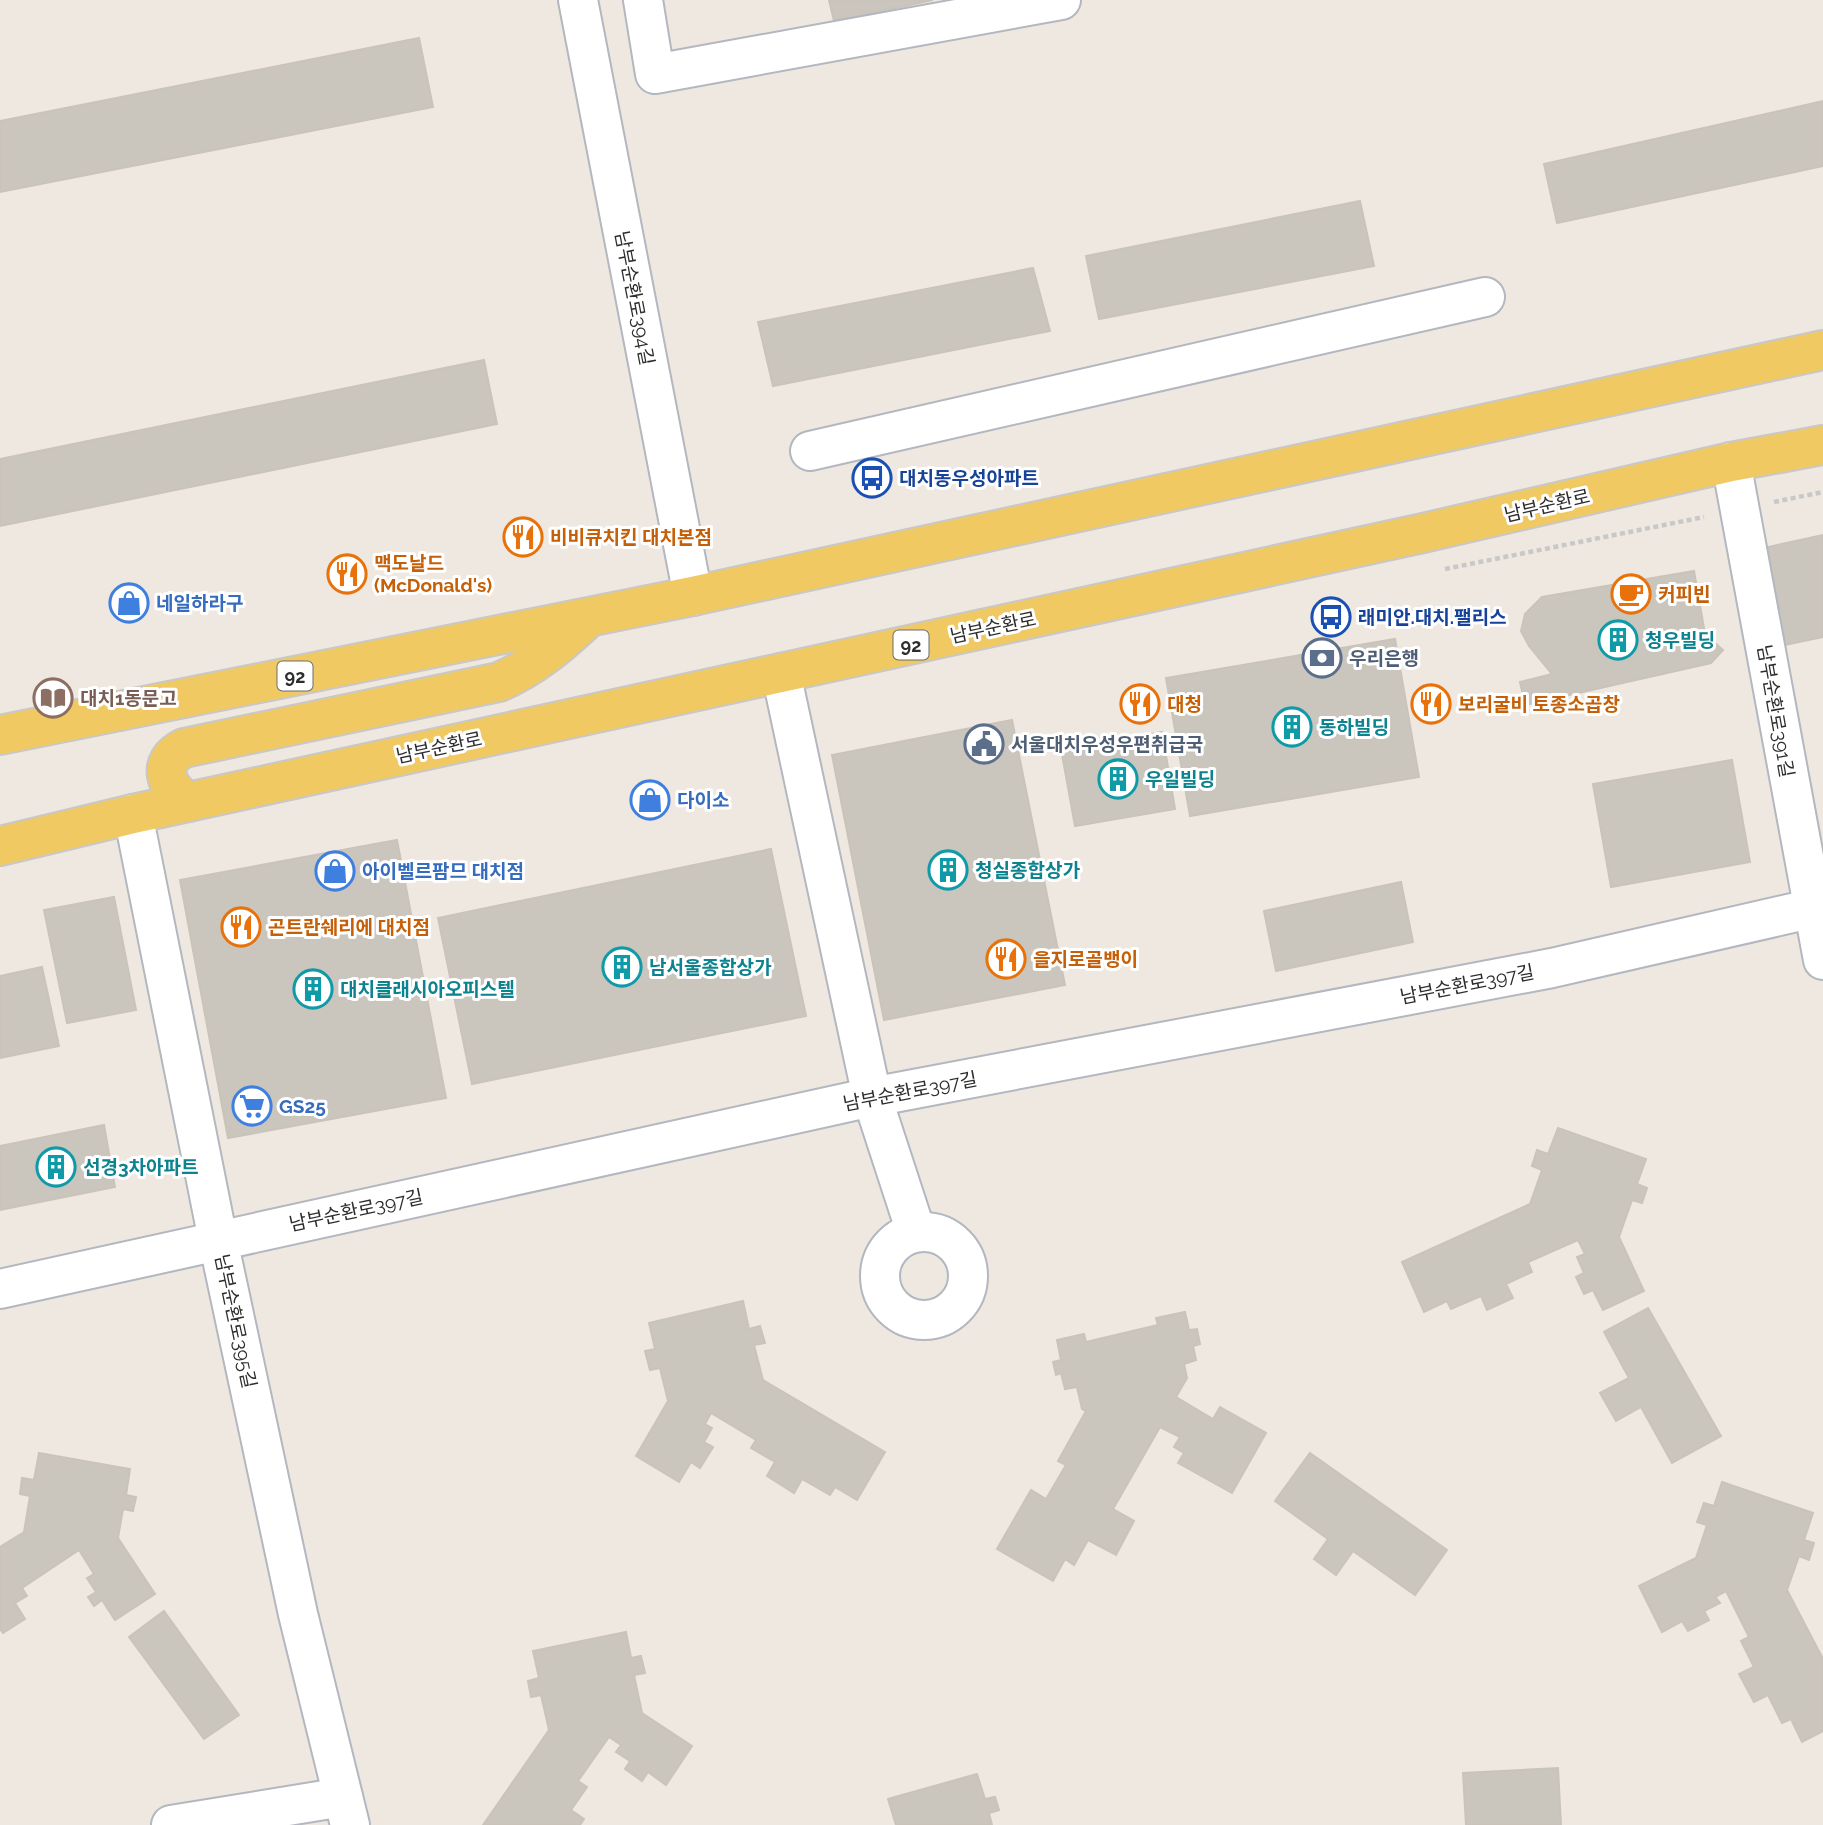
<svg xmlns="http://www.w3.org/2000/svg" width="1823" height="1825" font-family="Raleway,'Noto Sans KR',sans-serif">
	<rect width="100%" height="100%" fill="#eee8e0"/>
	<g fill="#cac6be" stroke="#cac3b9" stroke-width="2">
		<path d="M829,0h104l-99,21z"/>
		<path d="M419,38l14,69 -433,85v-71z"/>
		<path d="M1823,101v65l-266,57 -13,-59z"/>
		<path d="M1360,201l14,65 -275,53 -13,-63z"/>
		<path d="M1033,268l17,63 -277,55 -15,-64z"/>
		<path d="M484,360l13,64 -497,102v-67z"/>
		<path d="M1823,535v102l-43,9 -21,-97z"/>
		<path d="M1694,571l11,63 18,16 -12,13 -186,42 -5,-23 32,-8 -23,-28 -8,-15 4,-17 17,-17z"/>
		<path d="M1395,639l24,138 -229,39 -24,-138z"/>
		<path d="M1012,720l53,265 -181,35 -52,-265z"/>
		<path d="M1162,732l13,77 -100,17 -14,-77z"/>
		<path d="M1732,760l18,102 -139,25 -18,-103z"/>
		<path d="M397,840l49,258 -218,40 -48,-258z"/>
		<path d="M771,849l35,167 -334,68 -34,-166z"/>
		<path d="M1401,882l12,60 -137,29 -12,-60z"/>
		<path d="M114,897l22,113 -69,13 -23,-113z"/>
		<path d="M42,967l17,79 -59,12v-82z"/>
		<path d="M104,1125l11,62 -115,23v-64z"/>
		<path d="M1558,1128l88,31 -9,25 10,4 -5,15 -10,-3 -13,37 25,54 -41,19 -10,-20 -9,4 -8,-17 8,-4 -7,-16 8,-3 -7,-14 -50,22 4,10 -26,12 7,14 -26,12 -6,-14 -30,13 -4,-8 -23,11 -22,-50 128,-58 12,-34 -10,-4 5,-16 11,4z"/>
		<path d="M743,1301l6,28 11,-3 5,17 -11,2 9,35 122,72 -28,48 -22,-13 -5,8 -28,-16 -8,14 -27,-17 8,-14 -24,-14 5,-8 -45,-27 -6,11 7,4 -8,14 9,5 -13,21 -9,-6 -12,20 -43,-26 32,-55 -8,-33 -10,2 -5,-19 10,-2 -6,-26z"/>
		<path d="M1648,1308l73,128 -49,27 -31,-56 -25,14 -16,-28 29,-15 -25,-46z"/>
		<path d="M1185,1312l4,18 8,-1 3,15 -7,2 3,14 -12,4 3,14 -11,19 37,22 7,-12 46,26 -34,60 -54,-30 6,-10 -10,-6 6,-10 -20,-10 -47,82 21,12 -18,34 -28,-15 -14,25 -9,-6 -12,22 -56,-32 34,-59 15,9 20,-34 -8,-4 28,-50 -4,-2 -5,-22 -12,2 -4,-16 -5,2 -3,-13 8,-2 -4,-20 27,-6 2,8 72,-17 -2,-7z"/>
		<path d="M39,1453l91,16 -4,26 10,2 -3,14 -10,-2 -5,29 37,56 -40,26 -13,-20 -8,6 -6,-9 8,-5 -9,-14 7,-4 -15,-24 -57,38 5,8 -12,7 10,16 -22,14 -3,-4v-82l24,-15 6,-36 -10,-2 2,-16 12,2z"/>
		<path d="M1310,1453l137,97 -32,45 -62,-44 -17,24 -22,-16 14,-20 -53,-38z"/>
		<path d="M1722,1482l91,31 -9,27 10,3 -5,17 -10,-4 -12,34 36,69v72l-21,11 -11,-23 -9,4 -14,-28 -14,7 -15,-28 15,-7 -13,-26 8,-4 -23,-46 -11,6 5,6 -16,8 5,9 -21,11 -6,-10 -20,11 -23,-46 57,-28 11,-33 -10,-3 7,-19 10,3z"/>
		<path d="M164,1611l75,104 -35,24 -75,-102z"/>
		<path d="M626,1632l5,26 10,-2 4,17 -11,2 8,38 50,33 -26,39 -18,-13 -6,9 -17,-12 5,-8 -14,-9 5,-7 -12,-8 -31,44 9,6 -16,23 13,9 -4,6h-97l66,-95 -8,-35 -10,2 -3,-16 11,-3 -6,-27z"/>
		<path d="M1558,1768l3,57h-95l-3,-52z"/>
		<path d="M977,1774l8,25 10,-2 4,13 -10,3 3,12h-96l-8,-26z"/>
	</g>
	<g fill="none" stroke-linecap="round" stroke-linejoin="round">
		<g stroke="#b3b7c0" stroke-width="42">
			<g id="minor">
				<path d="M578,0l115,596"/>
				<path d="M643,0l12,74 406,-74"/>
				<path d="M810,451l675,-154"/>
				<path d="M1731,462l92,498"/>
				<path d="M781,673l91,424 44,135"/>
				<path d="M133,814l85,426 80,374 52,211"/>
				<circle cx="924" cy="1276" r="44"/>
				<path d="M0,1289l872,-192 680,-129 271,-62"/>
				<path d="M171,1825l172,-28"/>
			</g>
		</g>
		<g stroke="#c8c8c8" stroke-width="42">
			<g id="major">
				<path d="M0,735l693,-139 1130,-246"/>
				<path d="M188,802c-23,-14 -32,-40 -4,-54l315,-66c35,-15 61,-38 89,-64"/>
				<path d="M0,846l133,-32 1290,-281 308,-71 92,-17"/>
			</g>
		</g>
		<g stroke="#c8c8c8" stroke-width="4.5" stroke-dasharray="5 3.5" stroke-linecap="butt">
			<path d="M1774,502l49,-10"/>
			<path d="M1445,569l259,-52"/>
		</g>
		<use href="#minor" stroke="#fff" stroke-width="38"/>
		<use href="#major" stroke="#f0c963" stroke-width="38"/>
	</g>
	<defs>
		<g id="bus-ring" transform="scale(2.0125)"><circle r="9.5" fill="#fff" stroke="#1a4fb4" stroke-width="1.5"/><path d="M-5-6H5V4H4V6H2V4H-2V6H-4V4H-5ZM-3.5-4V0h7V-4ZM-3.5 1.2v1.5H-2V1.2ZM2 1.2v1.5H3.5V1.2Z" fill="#1a4fb4"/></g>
		<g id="restaurant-ring" transform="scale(2.0125)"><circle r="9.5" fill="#fff" stroke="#e8710a" stroke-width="1.5"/><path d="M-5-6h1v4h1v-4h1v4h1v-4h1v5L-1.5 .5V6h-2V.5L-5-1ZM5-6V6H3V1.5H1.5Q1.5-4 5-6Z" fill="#e8710a"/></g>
		<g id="cafe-ring" transform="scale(2.0125)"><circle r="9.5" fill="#fff" stroke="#e8710a" stroke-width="1.5"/><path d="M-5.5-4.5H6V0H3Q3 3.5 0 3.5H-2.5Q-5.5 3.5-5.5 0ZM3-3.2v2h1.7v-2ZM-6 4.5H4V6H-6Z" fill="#e8710a"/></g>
		<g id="shop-ring" transform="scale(2.0125)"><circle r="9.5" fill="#fff" stroke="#3f7fe0" stroke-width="1.5"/><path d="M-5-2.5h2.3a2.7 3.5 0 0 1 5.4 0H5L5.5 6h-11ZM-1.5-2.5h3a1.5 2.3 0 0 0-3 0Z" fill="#3f7fe0"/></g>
		<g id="building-ring" transform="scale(2.0125)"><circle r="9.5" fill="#fff" stroke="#0f9aa8" stroke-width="1.5"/><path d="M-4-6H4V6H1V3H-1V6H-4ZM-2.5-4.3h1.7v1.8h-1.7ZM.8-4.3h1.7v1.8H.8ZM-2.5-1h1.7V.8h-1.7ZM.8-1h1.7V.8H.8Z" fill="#0f9aa8"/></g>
		<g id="bank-ring" transform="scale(2.0125)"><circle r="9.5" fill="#fff" stroke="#5c6f8a" stroke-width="1.5"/><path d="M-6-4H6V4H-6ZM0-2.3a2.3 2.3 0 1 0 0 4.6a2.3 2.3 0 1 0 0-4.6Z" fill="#5c6f8a"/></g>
		<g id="library-ring" transform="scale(2.0125)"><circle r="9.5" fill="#fff" stroke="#8d6e63" stroke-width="1.5"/><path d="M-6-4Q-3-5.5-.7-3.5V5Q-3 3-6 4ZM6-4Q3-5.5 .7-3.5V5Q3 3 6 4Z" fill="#8d6e63"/></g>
		<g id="civic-ring" transform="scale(2.0125)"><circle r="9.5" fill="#fff" stroke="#5c6f8a" stroke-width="1.5"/><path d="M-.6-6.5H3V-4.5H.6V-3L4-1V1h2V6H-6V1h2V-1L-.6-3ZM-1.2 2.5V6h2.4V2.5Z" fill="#5c6f8a"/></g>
		<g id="supermarket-ring" transform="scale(2.0125)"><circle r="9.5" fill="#fff" stroke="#3f7fe0" stroke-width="1.5"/><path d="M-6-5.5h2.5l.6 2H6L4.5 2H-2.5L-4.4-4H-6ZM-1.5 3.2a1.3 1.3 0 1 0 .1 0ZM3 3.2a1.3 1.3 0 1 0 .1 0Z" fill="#3f7fe0"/></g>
	</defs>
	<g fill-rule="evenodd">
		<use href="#bus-ring" x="872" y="478"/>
		<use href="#restaurant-ring" x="523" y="537"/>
		<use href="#restaurant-ring" x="347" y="574"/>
		<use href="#cafe-ring" x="1631" y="594"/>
		<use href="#shop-ring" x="129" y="603"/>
		<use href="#bus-ring" x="1331" y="617"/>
		<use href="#building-ring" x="1618" y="640"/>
		<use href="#bank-ring" x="1322" y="658"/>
		<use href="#library-ring" x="53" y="698"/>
		<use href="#restaurant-ring" x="1140" y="704"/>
		<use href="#restaurant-ring" x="1431" y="704"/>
		<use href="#building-ring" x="1292" y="727"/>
		<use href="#civic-ring" x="984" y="744"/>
		<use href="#building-ring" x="1118" y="779"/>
		<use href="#shop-ring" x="650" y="800"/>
		<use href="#building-ring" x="948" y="870"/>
		<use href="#shop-ring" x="335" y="871"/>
		<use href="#restaurant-ring" x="241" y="927"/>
		<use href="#restaurant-ring" x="1006" y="959"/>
		<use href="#building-ring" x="622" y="967"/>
		<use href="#building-ring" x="313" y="989"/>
		<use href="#supermarket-ring" x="252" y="1106"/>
		<use href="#building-ring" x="56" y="1167"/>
	</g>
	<g text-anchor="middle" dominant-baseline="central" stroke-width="6" stroke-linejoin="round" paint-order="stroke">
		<g fill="#fff" stroke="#6c6c6c" stroke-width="2">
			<rect x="893.5" y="630.5" width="35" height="29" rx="5"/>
			<rect x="277.5" y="661.5" width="35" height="29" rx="5"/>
		</g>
		<g font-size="18" font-weight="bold" fill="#2d2d2d">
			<text x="911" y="645">92</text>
			<text x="295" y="676">92</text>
		</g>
		<g font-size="19" fill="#2d2d2d" stroke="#fff">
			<text transform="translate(635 298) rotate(79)">남부순환로394길</text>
			<text transform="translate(1547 505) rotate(-13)">남부순환로</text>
			<text transform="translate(993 627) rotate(-12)">남부순환로</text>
			<text transform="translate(1776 711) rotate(80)">남부순환로391길</text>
			<text transform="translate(439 747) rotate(-12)">남부순환로</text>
			<text transform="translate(1467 984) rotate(-11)">남부순환로397길</text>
			<text transform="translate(910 1091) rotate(-11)">남부순환로397길</text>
			<text transform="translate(356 1210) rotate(-12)">남부순환로397길</text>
			<text transform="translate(236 1321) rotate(78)">남부순환로395길</text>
		</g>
		<g font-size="19" font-weight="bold" fill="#164399" stroke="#fff" text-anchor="start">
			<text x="899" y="478">대치동우성아파트</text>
			<text x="1358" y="617">래미안.대치.팰리스</text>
		</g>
		<g font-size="19" font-weight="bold" fill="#c56008" stroke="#fff" text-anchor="start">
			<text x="550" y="537">비비큐치킨 대치본점</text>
			<text x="374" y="563">맥도날드<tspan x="374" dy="22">(McDonald's)</tspan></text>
			<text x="1658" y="594">커피빈</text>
			<text x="1167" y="704">대청</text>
			<text x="1458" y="704">보리굴비 토종소곱창</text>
			<text x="268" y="927">곤트란쉐리에 대치점</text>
			<text x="1033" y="959">을지로골뱅이</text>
		</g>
		<g font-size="19" font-weight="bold" fill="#366cbe" stroke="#fff" text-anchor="start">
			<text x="156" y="603">네일하라구</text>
			<text x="677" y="800">다이소</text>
			<text x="362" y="871">아이벨르팜므 대치점</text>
			<text x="279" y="1106">GS25</text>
		</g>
		<g font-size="19" font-weight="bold" fill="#0d838f" stroke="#fff" text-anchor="start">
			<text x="1645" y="640">청우빌딩</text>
			<text x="1319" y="727">동하빌딩</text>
			<text x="1145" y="779">우일빌딩</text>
			<text x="975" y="870">청실종합상가</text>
			<text x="649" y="967">남서울종합상가</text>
			<text x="340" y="989">대치클래시아오피스텔</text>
			<text x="83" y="1167">선경3차아파트</text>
		</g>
		<g font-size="19" font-weight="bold" fill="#4e5e75" stroke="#fff" text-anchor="start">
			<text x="1349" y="658">우리은행</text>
			<text x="1011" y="744">서울대치우성우편취급국</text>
		</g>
		<g font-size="19" font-weight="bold" fill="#785e54" stroke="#fff" text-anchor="start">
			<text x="80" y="698">대치1동문고</text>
		</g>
	</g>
</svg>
